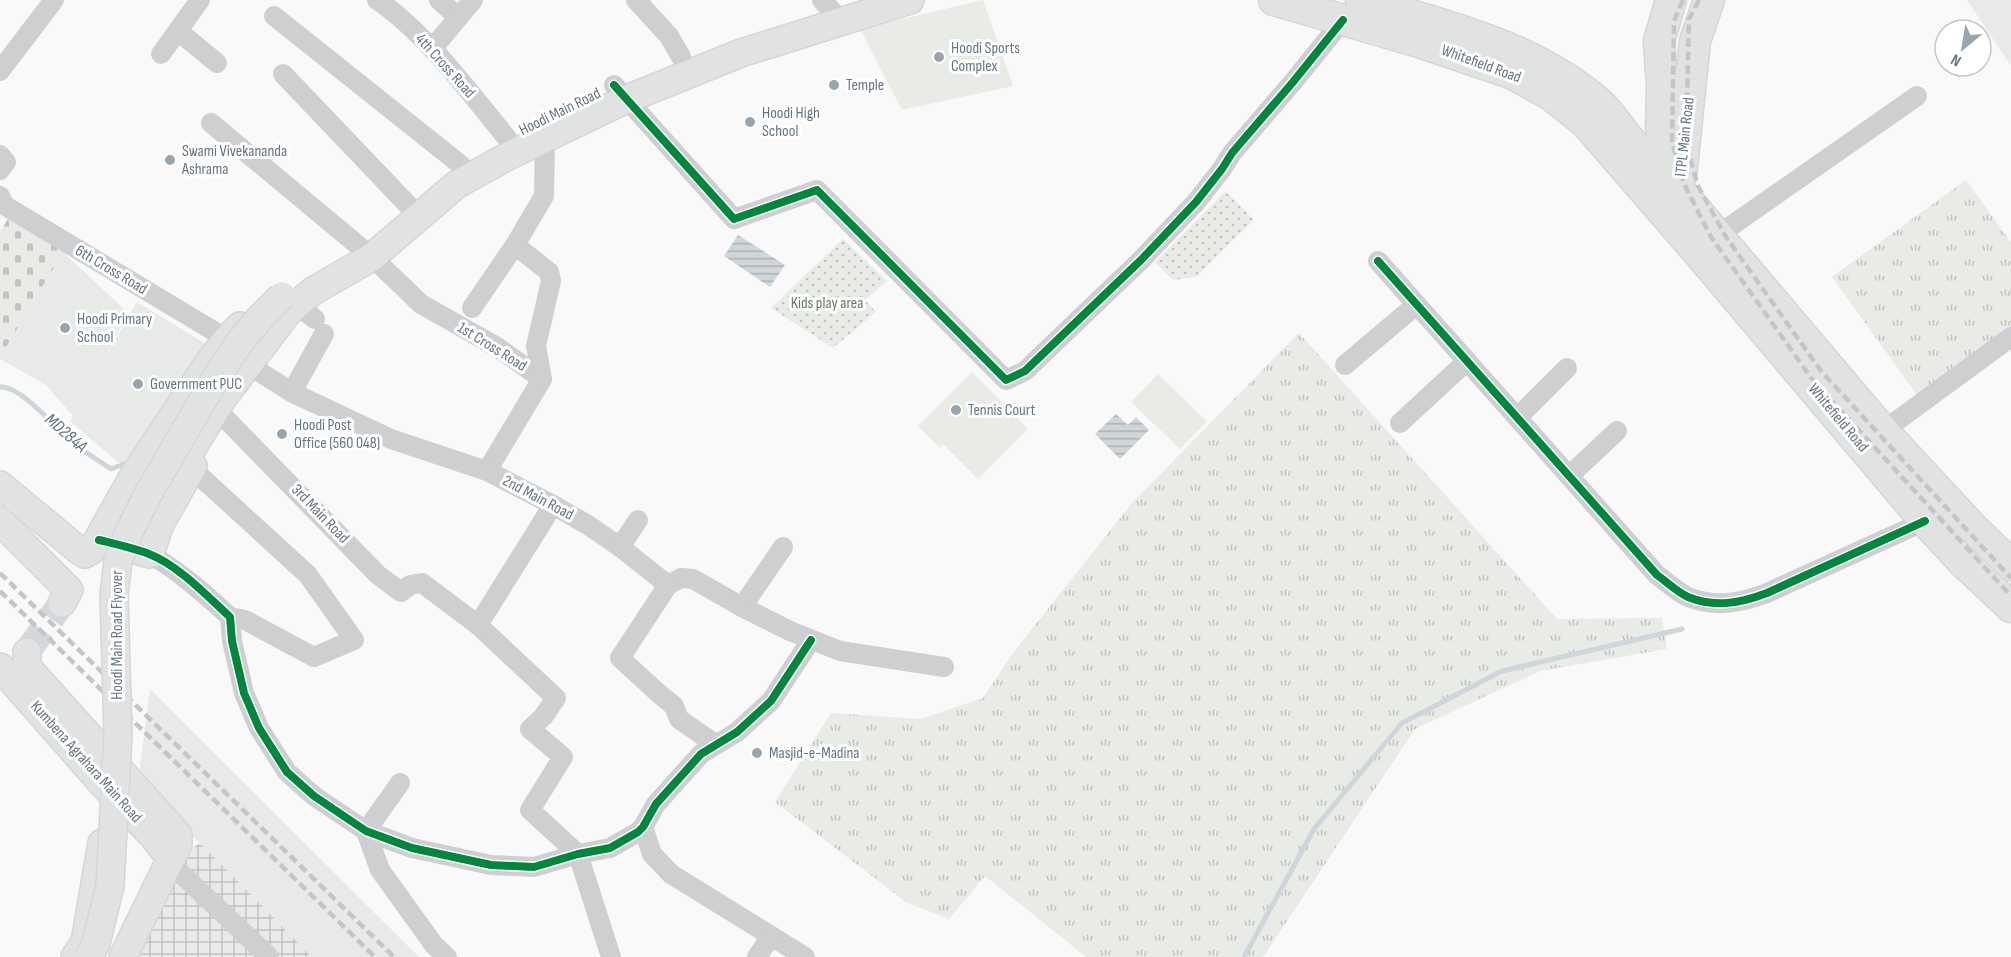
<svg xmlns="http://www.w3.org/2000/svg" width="2011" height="957" font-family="'Sofia Sans Condensed',sans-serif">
	<defs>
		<pattern id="industrial-grid" width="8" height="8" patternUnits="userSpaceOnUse" patternTransform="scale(1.5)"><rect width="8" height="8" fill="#e8e9e9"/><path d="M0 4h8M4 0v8" fill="none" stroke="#c0c1c2"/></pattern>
		<pattern id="grass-tufts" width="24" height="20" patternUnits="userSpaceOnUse" patternTransform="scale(1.5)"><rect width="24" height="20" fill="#e8ebe6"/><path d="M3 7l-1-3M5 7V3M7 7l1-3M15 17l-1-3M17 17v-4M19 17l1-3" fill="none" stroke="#c0c3c0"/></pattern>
		<pattern id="cemetery-stones" width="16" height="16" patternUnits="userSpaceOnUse" patternTransform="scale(1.5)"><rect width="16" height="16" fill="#e8ebe6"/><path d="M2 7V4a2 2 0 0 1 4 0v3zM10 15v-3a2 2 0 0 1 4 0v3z" fill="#c0c3c0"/></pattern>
		<pattern id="park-dots" width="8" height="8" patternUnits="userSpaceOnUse" patternTransform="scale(1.5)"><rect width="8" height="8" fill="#e8ebe6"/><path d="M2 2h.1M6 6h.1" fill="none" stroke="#c0c3c0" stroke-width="1.8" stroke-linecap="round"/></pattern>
		<pattern id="water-rules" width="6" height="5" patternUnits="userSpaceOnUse" patternTransform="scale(1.5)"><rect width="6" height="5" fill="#ced6d9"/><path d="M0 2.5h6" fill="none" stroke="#abb2b5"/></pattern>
	</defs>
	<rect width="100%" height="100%" fill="#f9f9f9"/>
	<g fill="#e8e9e9">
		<path d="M1967,0h44v66z"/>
		<path d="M63,252l65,61 -26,50 35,-61 74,45 -84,123 -57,-49 3,-5 -27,-31 -46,-26v-16z"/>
		<path d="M150,689l269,268h-107l-174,-176z"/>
	</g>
	<path fill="url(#industrial-grid)" d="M200,843l112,114h-179l54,-106z"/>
	<g fill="url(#grass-tufts)">
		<path d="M1966,180l45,62v91l-91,66 -88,-122z"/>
		<path d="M1299,333l258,286 105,-1 5,31 -127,22 -125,58 -152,228h-177l-101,-81 -36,43 -43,-17 -131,-100 56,-89 89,6 63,-21 30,-45 119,-150z"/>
	</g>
	<path fill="url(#cemetery-stones)" d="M9,217l54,35 -63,105v-125z"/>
	<g fill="url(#park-dots)">
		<path d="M1226,191l28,29 -58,57 -23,3 -18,-18z"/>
		<path d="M843,239l44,42 -22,19 11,12 -43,36 -62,-40z"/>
	</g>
	<g fill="#e8ebe6">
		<path d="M983,0l30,86 -111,24 -42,-81z"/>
		<path d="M972,372l56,57 -50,50 -34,-34 -4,3 -22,-22z"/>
		<path d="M1158,374l49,48 -27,27 -49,-47z"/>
	</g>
	<g fill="url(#water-rules)">
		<path d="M738,235l47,30 -15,22 -46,-31z"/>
		<path d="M1116,414l12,11 8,-8 13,13 -29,29 -25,-25z"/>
	</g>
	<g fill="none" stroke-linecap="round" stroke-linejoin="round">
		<g stroke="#ced6d9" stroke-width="5">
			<path d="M0,387c22,-1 55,41 72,55 12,10 26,18 39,27l21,-8"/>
			<path d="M1244,957l70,-128 88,-106 100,-52 180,-42"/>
		</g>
		<path stroke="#d4d8dc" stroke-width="27" stroke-dasharray="27 14" stroke-linecap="butt" d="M27,652l35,-49"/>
		<g stroke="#d5d6d7" stroke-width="30">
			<g id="secondary">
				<path d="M174,478l49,-80 65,-86 25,-21 59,-34 84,-72 52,-29 119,-57 114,-46 169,-53"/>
				<path d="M0,485l76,63 9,6 7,-4 42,-75 76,-114 17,-22 13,-13"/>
				<path d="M0,521l69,69 -7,13"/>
				<path d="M103,541l47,13 10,-30 33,-58"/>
				<path d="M27,652v15l151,168v9l-55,113"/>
				<path d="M0,667l100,114 53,55 18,23"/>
				<path d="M75,957l10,-15 17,-99"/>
			</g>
		</g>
		<g stroke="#d5d6d7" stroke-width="33">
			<g id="primary">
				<path d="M1274,0l145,42 92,31 40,22 34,27 111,128 229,271 38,41 48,45"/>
				<path d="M1361,0c83,26 170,44 238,103 11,10 20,24 29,35 11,13 23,26 32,40 4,6 4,15 6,21"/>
				<path d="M1671,0l-12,41 3,43 -1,45 18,61 204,241 89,96 39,38"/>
				<path d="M1681,176l14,-135 14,-41"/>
			</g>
		</g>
		<g stroke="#cecfd0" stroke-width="20">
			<path d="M377,0c48,32 93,93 130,138"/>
			<path d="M439,0l19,17"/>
			<path d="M636,0l33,36 12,21"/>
			<path d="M822,0l20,22"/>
			<path d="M274,16l187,149"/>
			<path d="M178,31l39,32"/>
			<path d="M432,49l41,-49"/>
			<path d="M161,54l39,-54"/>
			<path d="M0,71l54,-71"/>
			<path d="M283,74l125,131"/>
			<path d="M614,85l120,134 83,-29 189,190 19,-9 116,-111 55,-58 26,-33 10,-16 61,-71 50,-62"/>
			<path d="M211,123l161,134 49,47 76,43 45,32 -55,92"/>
			<path d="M0,155l6,7 -6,8"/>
			<path d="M0,196l4,9 223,134"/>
			<path d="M1718,235l199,-139"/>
			<path d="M515,245l34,27 2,9 -15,65 6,33"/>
			<path d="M1378,261l279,314c10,7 20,17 31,22 27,11 53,6 79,-4l158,-72"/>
			<path d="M298,306l17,13"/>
			<path d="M472,308l43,-63 29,-49 1,-58"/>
			<path d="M1345,365l71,-60"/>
			<path d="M255,369l38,24 98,46 96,32 66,34 35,20 32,22 48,38 13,-7 12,1 49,28 41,-60"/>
			<path d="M293,393l5,-12 26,-47"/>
			<path d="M223,416l155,159 23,17 9,-7 12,-2 56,42 78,73 -13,19 -13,12 33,28 -33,53 48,44 33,103"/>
			<path d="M1518,417l49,-49"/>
			<path d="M1400,423l67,-62"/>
			<path d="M1883,431l128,-94"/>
			<path d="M191,468l117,107 46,65 -40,17 -69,-37 -15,-3"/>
			<path d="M1569,476l48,-45"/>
			<path d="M620,547l18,-27"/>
			<path d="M150,554c30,18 55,40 80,63l2,24 12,52 15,35 28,44 27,24 52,35 46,17 79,17 43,2 44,-13 32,-6 28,-16 5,-5 13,-23 45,-50 36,-22 34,-31 40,-61"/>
			<path d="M668,585l-48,73 37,34 17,14 5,13 36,25"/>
			<path d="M742,607l48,24 50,20 104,16"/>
			<path d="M478,625l75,-120"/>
			<path d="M400,783l-34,48 14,39 54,75 13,12"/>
			<path d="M643,827l9,27 19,20 134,83"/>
			<path d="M169,862l100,95"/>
			<path d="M757,957l14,-21"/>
		</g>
		<use href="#secondary" stroke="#e1e2e2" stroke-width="27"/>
		<use href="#primary" stroke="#e1e2e2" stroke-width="30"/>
		<g stroke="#c3c5c6" stroke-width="4.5" stroke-dasharray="9 4.5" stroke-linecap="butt">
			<path d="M1683,0l-9,21 -2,121 12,42 27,53 101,142 199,217"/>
			<path d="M1699,0l-10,19 -3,125 12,42 28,51 95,134 190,207"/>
			<path d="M0,573l394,384"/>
			<path d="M0,591l375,366"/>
		</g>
		<g stroke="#d5d6d7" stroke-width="30" stroke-linecap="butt">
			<path id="secondary-bridge" d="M89,957l7,-14 14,-57 8,-152 -4,-139 4,-34 11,-29 19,-38 69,-118 22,-33 21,-25 22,-22"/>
		</g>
		<use href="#secondary-bridge" stroke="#e1e2e2" stroke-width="27"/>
		<g stroke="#fff" stroke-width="11">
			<g id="cycleway">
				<path d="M614,85l120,134 83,-29 189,190 19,-9 116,-111 55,-58 26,-33 10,-16 61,-71 50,-62"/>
				<path d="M1378,261l279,314c10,7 20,17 31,22 27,11 53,6 79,-4l158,-72"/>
				<path d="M99,540c16,4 34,8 50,14 29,11 58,42 81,63l2,24 12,52 15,35 28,44 27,24 52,35 46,17 79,17 43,2 44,-13 32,-6 28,-16 5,-5 13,-23 45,-50 36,-22 34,-31 40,-61"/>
			</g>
		</g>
		<use href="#cycleway" stroke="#00873e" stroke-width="8"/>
	</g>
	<g fill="#99a4ac" stroke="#fff" stroke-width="2">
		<circle cx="939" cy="57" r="6"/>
		<circle cx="834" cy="85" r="6"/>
		<circle cx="750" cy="122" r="6"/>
		<circle cx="170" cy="160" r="6"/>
		<circle cx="65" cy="328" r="6"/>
		<circle cx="138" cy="384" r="6"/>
		<circle cx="956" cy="410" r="6"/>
		<circle cx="282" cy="434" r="6"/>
		<circle cx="757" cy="753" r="6"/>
	</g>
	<g text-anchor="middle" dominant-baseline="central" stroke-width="6" stroke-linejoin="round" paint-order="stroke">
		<g font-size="16" fill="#657683" stroke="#fff" text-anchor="start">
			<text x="951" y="48">Hoodi Sports<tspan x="951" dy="18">Complex</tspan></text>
			<text x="846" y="85">Temple</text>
			<text x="762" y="113">Hoodi High<tspan x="762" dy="18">School</tspan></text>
			<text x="182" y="151">Swami Vivekananda<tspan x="182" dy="18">Ashrama</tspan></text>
			<text x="77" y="319">Hoodi Primary<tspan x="77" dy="18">School</tspan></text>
			<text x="150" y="384">Government PUC</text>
			<text x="968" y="410">Tennis Court</text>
			<text x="294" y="425">Hoodi Post<tspan x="294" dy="18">Office (560 048)</tspan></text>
			<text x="769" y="753">Masjid-e-Madina</text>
		</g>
		<g font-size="16" fill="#657683" stroke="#fff">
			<text transform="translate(1481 64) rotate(20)">Whitefield Road</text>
			<text transform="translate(445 66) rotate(48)">4th Cross Road</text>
			<text transform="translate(560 112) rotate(-26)">Hoodi Main Road</text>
			<text transform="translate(1685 137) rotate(-84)">ITPL Main Road</text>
			<text transform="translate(111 270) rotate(31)">6th Cross Road</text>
			<text transform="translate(492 347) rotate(32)">1st Cross Road</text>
			<text transform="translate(1838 418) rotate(50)">Whitefield Road</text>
			<text transform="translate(538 498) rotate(28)">2nd Main Road</text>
			<text transform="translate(320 514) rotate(46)">3rd Main Road</text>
			<text transform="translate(117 635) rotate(-90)">Hoodi Main Road Flyover</text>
			<text transform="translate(86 762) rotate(48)">Kumbena Agrahara Main Road</text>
		</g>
		<g font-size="16" fill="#687a64" stroke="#fff">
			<text x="827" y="303">Kids play area</text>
		</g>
		<g font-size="18" font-style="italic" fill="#60757c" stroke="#fff">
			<text transform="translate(66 433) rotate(41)">MD284A</text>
		</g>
	</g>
	<g transform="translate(1963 48) rotate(210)"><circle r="28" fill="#ffffff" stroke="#c1c8cd" stroke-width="1.5"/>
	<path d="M0-4.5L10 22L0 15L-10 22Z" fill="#99a4ac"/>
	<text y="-9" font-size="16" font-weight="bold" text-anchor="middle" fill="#657683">N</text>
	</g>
</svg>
